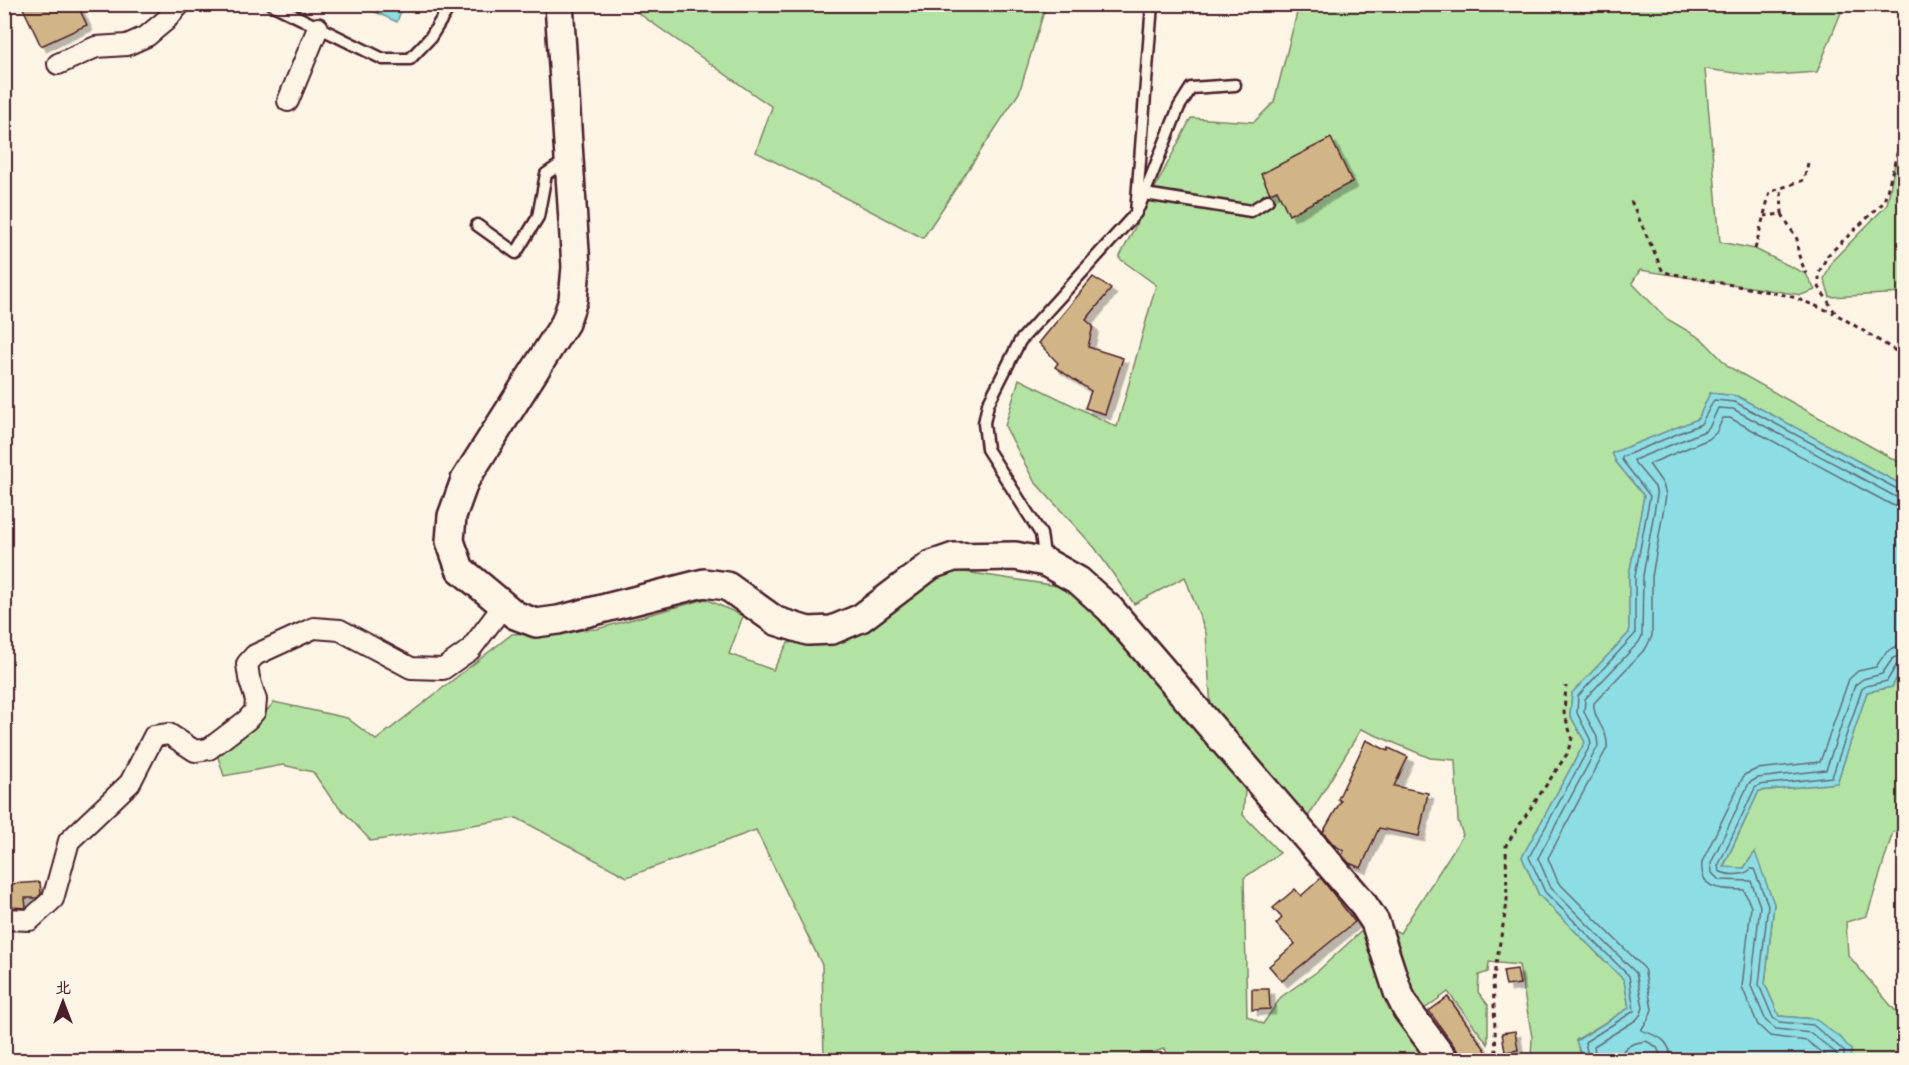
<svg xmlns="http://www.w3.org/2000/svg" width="1909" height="1065" font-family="'Indie Flower','LXGW WenKai TC',sans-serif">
	<defs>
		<filter id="shadow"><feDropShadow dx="5.5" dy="5.5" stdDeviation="0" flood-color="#0004"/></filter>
	</defs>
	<rect width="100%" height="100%" fill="#fcf5e5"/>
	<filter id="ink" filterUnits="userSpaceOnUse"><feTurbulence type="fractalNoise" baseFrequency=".0167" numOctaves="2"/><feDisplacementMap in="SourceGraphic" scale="12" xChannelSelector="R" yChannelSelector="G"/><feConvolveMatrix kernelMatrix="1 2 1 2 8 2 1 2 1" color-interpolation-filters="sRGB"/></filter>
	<g filter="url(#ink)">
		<g fill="#b2e3a3" stroke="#7e8167" stroke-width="1.5">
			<path d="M627,5h419l-27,88 -96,145 -167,-86 16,-45z"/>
			<path d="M1299,5h545l-27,67 -58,4 -54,-7 15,173 35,7 51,25 9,16 -14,5 -161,-25 -8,13 35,36 35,20 27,28 175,98v21l-167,-90 -27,-3 -12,26 -85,34 3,9 28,34 -15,79v58l-57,60 -2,22 15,27 -63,115 17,38 85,85 5,28 -53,32 7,20h-52l1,-23 -13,-72 -30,-3 -1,10 -9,3 -1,17 10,13v39l-40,-52 -28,20 -38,-88 18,9 63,-98 -5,-14 -3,-61 -25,-2 -69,-29 -56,93 -94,-113 -5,-76 -21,-56 -51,27 -39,-56 -61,-67 -29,-55 14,-47 98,48 39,-142 -37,-27 72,-140 63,4 20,-20z"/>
			<path d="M1895,163h9v130l-74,4 -6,-18 9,-19 54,-55z"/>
			<path d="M945,569l133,20 168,190 -3,36 37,38 -36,25 3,138 16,8 18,-27 37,-26 49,-45 67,134h-264l-5,-12 -28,12h-313l-2,-95 -66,-135 -129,47 -110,-59 -146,23 -40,-43 -18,-26 -30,-7 -59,11 -7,-22 32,-22 25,-30 73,16 29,22 136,-106 85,-5 109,-30 37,17 -14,38 44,16 15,-27 70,-8z"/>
			<path d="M1904,663v164l-11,5 -26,84 -21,6 2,33 56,66v39h-54l1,-10 -36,-31 -36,-3 -14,-32 9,-80 -20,-51 -10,15h-21l36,-77 78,-8 30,-91 25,-5z"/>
		</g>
		<g fill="#8cdee4" stroke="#72929a" stroke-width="1.5">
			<path d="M360,5h43l-6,17z"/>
			<path d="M1710,393l27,3 167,90v177l-12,24 -25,5 -30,91 -78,8 -36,76 21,1 11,-16 19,52 -9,80 14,32 36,3 27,20 9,11 -1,10h-201l-3,-6 -20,6h-43l-7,-19 53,-33 -5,-28 -85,-85 -17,-38 63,-115 -15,-27 2,-22 57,-60v-58l15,-79 -28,-34 -4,-9 86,-34z"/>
		</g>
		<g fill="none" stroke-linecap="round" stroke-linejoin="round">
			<g stroke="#646b75" stroke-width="1.5">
				<path d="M1589,1060l-4,-18 49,-31 -5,-35 -84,-84 -16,-35 62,-113 -1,-5 -13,-26 1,-17 57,-62v-58l15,-80 -28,-36v-3l79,-33 13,-24 21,2 164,88 5,1"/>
				<path d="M1596,1060l-2,-14 42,-26 5,-6 2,-7 -7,-34 -85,-85 -13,-30 60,-112 -1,-9 -13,-25 1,-13 54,-57 3,-6 1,-60 14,-81 -2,-8 -20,-24 -1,-3 71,-29 5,-5 8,-18 15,1 163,88 8,2"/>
				<path d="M1620,1060c1,-14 13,-17 26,-19l11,6 5,13"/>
				<path d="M1671,1060c-1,-22 -13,-23 -30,-30l8,-12 3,-9 -8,-41 -86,-86 -10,-24 59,-110c2,-18 -15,-29 -13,-45l52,-55 6,-12v-59l14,-82 -3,-11 -14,-20 60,-25 7,-6 7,-15h7l162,87 12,3"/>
				<path d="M1827,1060l-1,-4 -19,-15 -37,-5 -12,-11 -16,-38 9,-80 -7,-17c-21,-1 -45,2 -42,-28l42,-87 13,-6 63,-7 29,-83 9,-8 18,-4c8,-13 13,-21 28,-22"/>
				<path d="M1836,1060l1,-6 -26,-21 -35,-4 -10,-8 -15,-35 9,-80 -9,-25 -32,-1 -7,-7 -1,-10 38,-80 9,-5 68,-8 29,-85 8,-6 19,-5 11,-16 11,-4"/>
				<path d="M1844,1060v-9l-31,-26 -34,-3 -6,-4 -14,-33 9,-80 -14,-36h-3c-7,7 -23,7 -32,2l-1,-5 37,-78 4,-3 73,-8 30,-88 4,-3 21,-5 10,-17 7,-3"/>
			</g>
		</g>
		<g fill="#d1b586" stroke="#4a1f2b" stroke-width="1.5" filter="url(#shadow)">
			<path d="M31,4h46l10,21 -46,21 -18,-38z"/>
			<path d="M1331,138l21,44 -63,33 -12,-25 -7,3 -9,-19z"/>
			<path d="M1093,277l18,12 -25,31 7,6 -5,21 35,11 -18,56 -20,-6 6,-17 -36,-24 3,-4 -19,-20z"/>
			<path d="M1366,740l22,11 1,-3 19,9 -14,29 34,7 -9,43 -40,-8 -18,40 -12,-5 -7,-8 2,-4 -10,-6 -11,-13 18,-31 -3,-2z"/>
			<path d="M1321,878l34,44 -73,59 -13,-15 26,-22 -19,-20 6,-6 -9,-10 22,-19 6,7z"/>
			<path d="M40,882l1,12 -4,4h-12l1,10 -15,-1 -1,-23z"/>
			<path d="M1517,969l3,15 -14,2 -3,-15z"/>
			<path d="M1252,989h17l1,20 -18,1z"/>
			<path d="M1448,997l41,58 -8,5h-17l-35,-49z"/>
			<path d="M1515,1031l3,19 -13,2 -3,-19z"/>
		</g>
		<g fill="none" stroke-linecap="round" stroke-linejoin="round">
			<g stroke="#4a1f2b" stroke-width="15">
				<g id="lane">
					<path d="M271,4l112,55h27l20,-21 21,-34"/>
					<path d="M1145,194l106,17 17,-11"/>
					<path d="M1139,207l40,-100 12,-19 44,-3"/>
					<path d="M477,225l39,28 22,-36 8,-43 21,-14"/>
					<path d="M1045,561l-4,-27 -54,-85 -3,-26 4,-19 32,-63 116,-128 16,-209"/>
				</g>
			</g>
			<g stroke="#4a1f2b" stroke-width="24">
				<g id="street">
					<path d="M58,64l38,-17 31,-2 20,-9 18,-15 15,-17"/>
					<path d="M288,101l30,-73"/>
					<path d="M4,919l26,1 23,-21 16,-58 61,-58 24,-47 15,-2 26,17 14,-2 38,-29 8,-9 1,-11 -7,-22 -2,-14 8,-9 59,-27 26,2 71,38 32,1 27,-19 34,-45"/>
				</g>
			</g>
			<g stroke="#4a1f2b" stroke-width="32">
				<path id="secondary" d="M559,4l17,263 -3,33 -8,23 -100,157 -13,36 -2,25 10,28 55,46 21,8 22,-3 146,-37 23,3 49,35 32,10 24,-1 29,-12 70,-53 23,-8 61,-1 30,6 34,19 31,28 251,292 14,21 23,70 9,18 37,50"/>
			</g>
			<g stroke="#4a1f2b" stroke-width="3" stroke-dasharray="4.5 4.5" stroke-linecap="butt">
				<path d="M1903,4l1,64"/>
				<path d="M1904,135l-4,8 -16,59 -56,53 -9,17v15l17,27 68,42"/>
				<path d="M1631,201l32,71 127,24 44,17"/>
				<path d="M1782,214l15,25 1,14 8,21"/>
				<path d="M1764,216l18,-2 -1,-26"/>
				<path d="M1755,249l15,-57 34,-12 4,-17"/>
				<path d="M1490,1060l6,-7 -3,-72 14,-78 -1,-58 61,-91 5,-16 -8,-25 2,-27"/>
			</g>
			<use href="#lane" stroke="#fcf5e5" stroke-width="10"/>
			<use href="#street" stroke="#fcf5e5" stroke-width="20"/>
			<use href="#secondary" stroke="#fcf5e5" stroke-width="27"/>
		</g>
	</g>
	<rect width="1909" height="1065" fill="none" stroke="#fcf5e5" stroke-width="24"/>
	<rect x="12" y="12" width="1885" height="1041" fill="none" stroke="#4a1f2b" stroke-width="2" filter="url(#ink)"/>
	<g transform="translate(63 1002)" stroke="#fcf5e5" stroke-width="4.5" paint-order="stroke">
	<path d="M0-4.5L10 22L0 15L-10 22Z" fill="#4a1f2b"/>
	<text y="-9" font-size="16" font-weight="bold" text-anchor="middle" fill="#4a1f2b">北</text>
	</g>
</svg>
